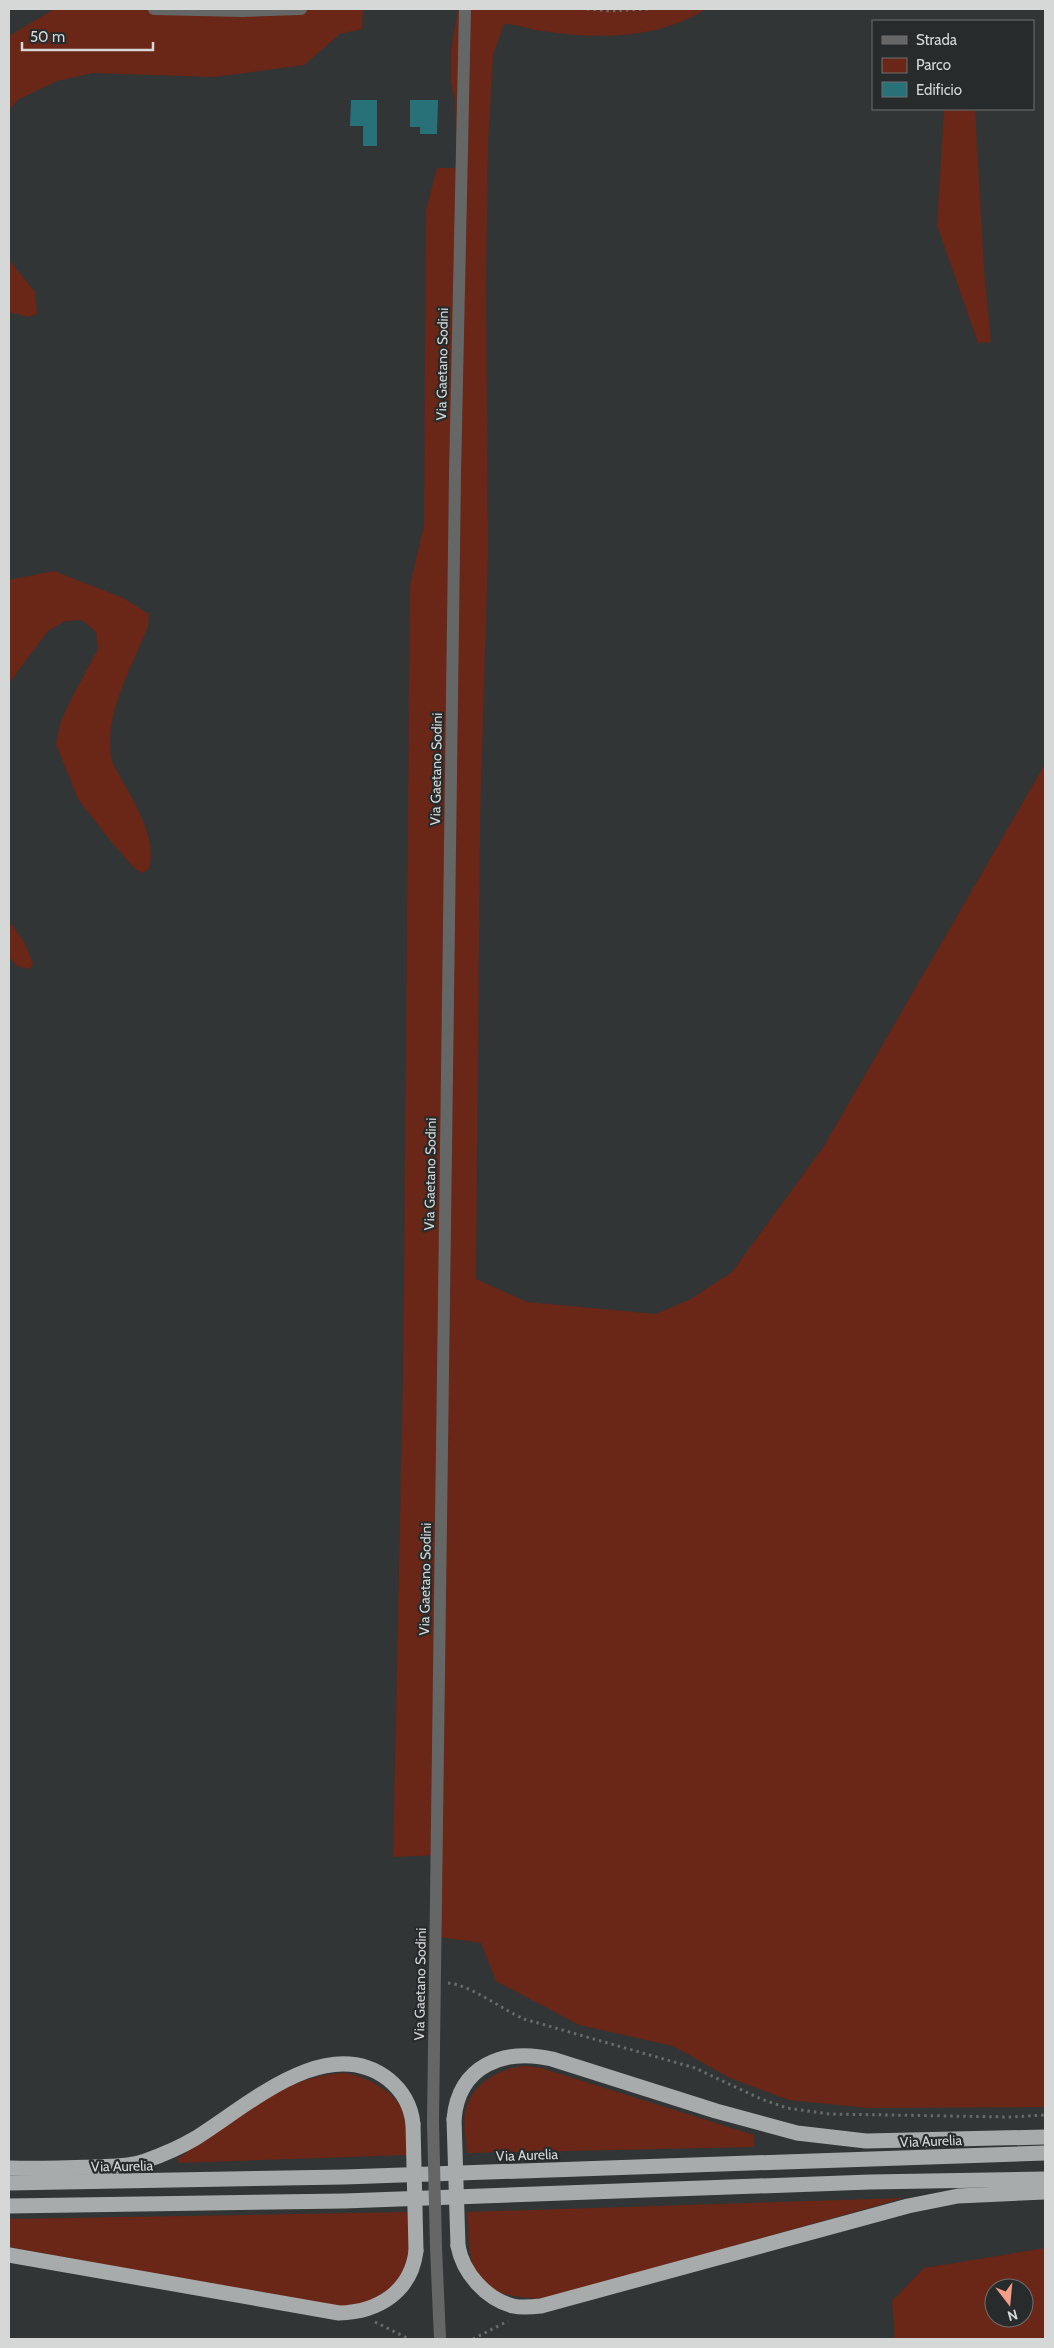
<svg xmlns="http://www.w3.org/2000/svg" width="1054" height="2348" font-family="Cabin,sans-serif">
	<rect width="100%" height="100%" fill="#323535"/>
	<g fill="#6a2616" fill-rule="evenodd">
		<path d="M54,9h309l-1,20 -22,5 -36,31 -90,12 -121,-4 -36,8 -38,18 -10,11v-74z"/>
		<path d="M458,9h248c-50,31 -108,30 -164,22 -14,-2 -24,-7 -38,-7l-11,31 -5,89 -2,141 2,269 -8,268 -4,457 51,23 129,12 35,-15 41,-27 92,-126 221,-382v1343l-177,1 -79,-8 -59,-22 -57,-32 -94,-21 -83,-44 -15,-38 -41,-6v-82l-47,2 10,-481 7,-791 14,-60 2,-315 11,-42h20l-2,-68 -4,-18v-32z"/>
		<path d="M944,109h31l9,161 7,72 -13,1 -41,-118z"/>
		<path d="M9,260l26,32 2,22 -9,3 -19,-5z"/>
		<path d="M54,571l69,27 26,16 -1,12c-16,41 -43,85 -37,130 1,8 7,17 11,24 14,26 35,58 27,89l-7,4 -8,-5 -25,-29 -31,-40 -22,-55 4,-20 9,-21 29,-54 -2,-17 -14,-12 -17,1 -17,10 -39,52v-103z"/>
		<path d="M9,921l15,21 9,21 -3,6 -13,-3 -8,-9z"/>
		<path d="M525,2066l16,2 213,67v12l-287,6c-1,-12 -4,-27 -2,-39 4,-29 34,-46 60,-48z"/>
		<path d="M345,2073c24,4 56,21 61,47 2,11 1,24 1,35l-228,8 -2,-4c51,-34 104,-84 168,-86z"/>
		<path d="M904,2198l-354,100c-29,2 -68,-2 -78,-35 -4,-16 -3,-35 -5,-51z"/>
		<path d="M408,2212l1,51 -16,24 -26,16 -30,4 -328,-60v-28z"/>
		<path d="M1045,2248v91h-150l-3,-38 32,-33zM994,2288h30v30h-30z"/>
	</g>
	<g fill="#297178">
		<path d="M351,100h26v46h-14v-20h-13z"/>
		<path d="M410,100h28l-1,34h-17v-7h-10z"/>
	</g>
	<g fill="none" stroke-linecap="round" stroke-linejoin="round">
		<g stroke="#686a6a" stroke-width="3" stroke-dasharray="2.5 4" stroke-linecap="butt">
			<path d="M587,9l23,2 39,-2"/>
			<path d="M448,1983c23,2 53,26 76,36l171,49 66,31 26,9 42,6 180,3 36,-2"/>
			<path d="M375,2322l34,17"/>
			<path d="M473,2339l35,-18"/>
		</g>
		<g stroke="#656767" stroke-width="12">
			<path d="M154,9l89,2 58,-2"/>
			<path d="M433,2122l22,-1648 10,-465"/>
			<path d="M436,2248l4,91"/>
		</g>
		<g stroke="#a7abab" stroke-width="15">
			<path d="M454,2119c5,-54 50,-71 98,-60l164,52 81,22 69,8 179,-4"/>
			<path d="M9,2168c28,1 56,0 84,-1 17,-1 35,0 52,-6 17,-6 34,-13 49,-22 50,-30 132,-108 194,-60 15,12 23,26 25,45"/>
			<path d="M9,2183l335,-6 701,-24"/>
			<path d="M9,2206l335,-5 526,-19 175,-3"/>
			<path d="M458,2246c5,27 28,53 55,60 9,2 19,1 28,0l367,-100 50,-10 87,-4"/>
			<path d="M9,2255l330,58c39,-1 72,-21 77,-62"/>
		</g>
		<path stroke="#656767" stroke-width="12" d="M433,2122l3,126"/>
		<g stroke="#a7abab" stroke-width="15">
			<path d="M454,2119l4,127"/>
			<path d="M413,2124l3,127"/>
		</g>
	</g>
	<g text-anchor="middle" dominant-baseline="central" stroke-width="4.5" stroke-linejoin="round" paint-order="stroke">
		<g font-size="14" fill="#d6d8d8" stroke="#282b2b">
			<text transform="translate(442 364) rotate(-89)">Via Gaetano Sodini</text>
			<text transform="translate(436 769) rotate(-89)">Via Gaetano Sodini</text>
			<text transform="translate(430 1174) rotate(-89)">Via Gaetano Sodini</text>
			<text transform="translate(425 1579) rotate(-89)">Via Gaetano Sodini</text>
			<text transform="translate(420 1984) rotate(-89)">Via Gaetano Sodini</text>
			<text transform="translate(931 2141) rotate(-2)">Via Aurelia</text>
			<text transform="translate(527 2155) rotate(-2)">Via Aurelia</text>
			<text transform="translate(122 2166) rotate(-1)">Via Aurelia</text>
		</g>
	</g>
	<rect width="1054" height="2348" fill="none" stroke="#d6d8d8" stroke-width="20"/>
	<rect x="872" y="20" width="162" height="90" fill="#282b2b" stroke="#6e7070"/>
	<rect x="882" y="36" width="25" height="8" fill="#656767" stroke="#6e7070"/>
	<text x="916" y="45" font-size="15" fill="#d6d8d8">Strada</text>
	<rect x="882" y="58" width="25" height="15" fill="#6a2616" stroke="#6e7070"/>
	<text x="916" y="70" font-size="15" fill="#d6d8d8">Parco</text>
	<rect x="882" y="82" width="25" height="15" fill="#297178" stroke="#6e7070"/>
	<text x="916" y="95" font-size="15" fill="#d6d8d8">Edificio</text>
	<g transform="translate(1009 2303) rotate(164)"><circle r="24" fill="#282b2b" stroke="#6e7070"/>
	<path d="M0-4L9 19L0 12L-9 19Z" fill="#f49e89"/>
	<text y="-8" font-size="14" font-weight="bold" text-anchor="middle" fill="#d6d8d8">N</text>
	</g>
	<path d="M22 42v8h131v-8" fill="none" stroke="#d6d8d8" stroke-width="2.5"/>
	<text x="30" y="42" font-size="15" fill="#d6d8d8" stroke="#282b2b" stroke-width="4" paint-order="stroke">50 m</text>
</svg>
